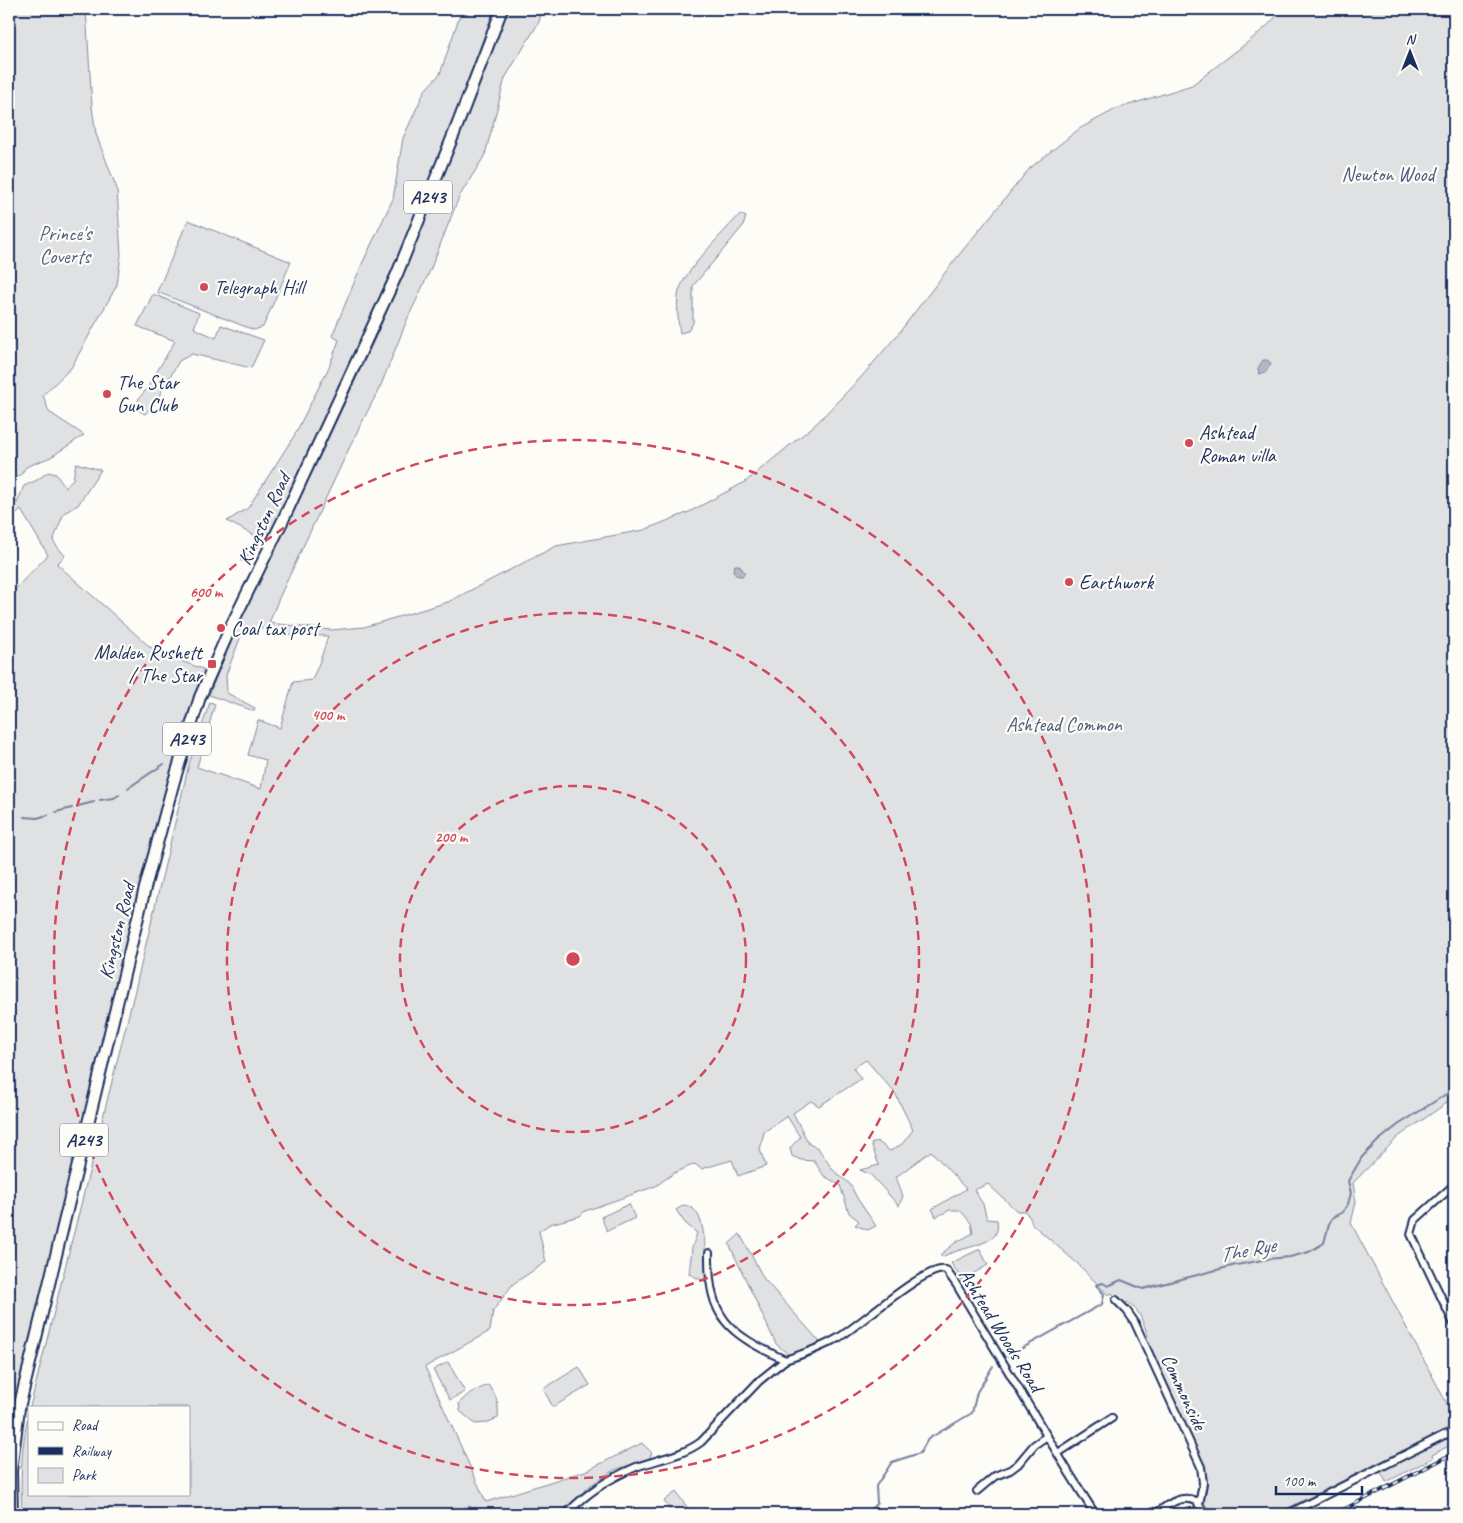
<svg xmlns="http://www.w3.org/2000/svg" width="1463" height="1523" font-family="Caveat,sans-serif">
	<rect width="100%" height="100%" fill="#fdfcf7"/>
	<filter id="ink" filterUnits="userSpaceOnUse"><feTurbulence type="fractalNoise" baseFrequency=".02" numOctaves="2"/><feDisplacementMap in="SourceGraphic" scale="10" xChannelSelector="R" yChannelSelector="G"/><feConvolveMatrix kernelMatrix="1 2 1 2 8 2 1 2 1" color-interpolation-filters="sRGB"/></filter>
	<g filter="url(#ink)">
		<g fill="#e0e1e3" stroke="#7e88a0">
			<path d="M9,9h77l6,98 4,27 21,55 4,66 -4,30 -46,83 -28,27 6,17 35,23 -33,22 -25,10 -6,9 -11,4z"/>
			<path d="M462,9h32l-41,114 -55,139 -130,281 -41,-22 21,-13 46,-72 35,-69 10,-27 -7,-4 29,-70 32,-67 10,-61 22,-48 15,-16z"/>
			<path d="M507,9h35l-3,13 -34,56 -20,77 -26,42 -30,76 -22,47 -26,65 -28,55 -74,158 -10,25 62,7 33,-3 84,-25 108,-56 88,-16 45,-18 56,-30 72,-59 46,-48 35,-41 56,-73 76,-93 49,-39 37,-20 76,-24 56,-43 18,-15 17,-18h171v1089l-56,39 -45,46 3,19 -5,21 103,194v11h-6l-172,86h-66l-6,-12 2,-22 -4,-20 -57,-121 3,-3c-5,-13 -8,-27 -21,-34l-3,3 -12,-12 -4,2 -30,-31 -46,-40 -2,-6 -5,-7h-8l-29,-27 -14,6 9,14 4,15 10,1c1,6 1,14 -5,18 -12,9 -36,11 -50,19l-2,-2 15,-12 18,-10 -2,-10 -11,-13h-10l-14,7 -4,-8 34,-20 -35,-38 -35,26 7,19 -4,10 -28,-31 -11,-5 19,-5 -8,-21 6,-3 13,10 12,-7 11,-14 -18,-37 -29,-33 -13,8 8,11 -42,27 -8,-5 -18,12 16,31 9,4 15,22 17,14 7,14 19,28 -8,4 -13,-5 4,-4 -10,-8 -9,-28 -16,-9 -10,-15 -13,-1 -9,-4 -2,-8 10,-11 -13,-21 -23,16 -4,18 6,16 -28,10 -6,-16 -31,9 -6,-5 -21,9 -18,13 -71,25 -5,5 -30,8 -11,7 7,31 -33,22 -20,27 -3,20 -65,36 61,135 102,-32 54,-27 10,10 -3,6 -35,11 -23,15 -32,29h-86l-3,-8 -30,8h-418c-2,-34 -1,-68 7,-102v82h160v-87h-159l106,-421 53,-222 21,-62 5,2 -18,63 64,22 5,-29 -18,-5 10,-35 22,8 13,-46 19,-2 8,-19 8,-25 -48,-1 -15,-7 -20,1 -6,12 -13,34 1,18 28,15 -1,3 -45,-16 30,-75 74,-150 63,-134 55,-132z"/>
			<path d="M740,214l6,3 -3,9 -50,60v37l-5,8 -8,2c-2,-11 -4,-31 -1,-42 6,-21 46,-60 61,-77z"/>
			<path d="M188,220l103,42 -28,65 -9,3 -97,-38z"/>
			<path d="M153,294l46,19 -5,15 22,10 5,-13 43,15 -13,28 -59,-14 -13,7 -24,42 -10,11 -9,-5 3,-11 7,-8 29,-49 -38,-15z"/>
			<path d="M76,463l25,7 -23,35 -14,8 -11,28 12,15 -8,8 93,83 17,9 36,13v5l-15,44 -19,66 -91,357 -6,4 -4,-1 -1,4 8,8 -3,17 -32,122 -31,134v-834l39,-40 -27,-45 -12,11v-22l4,-2 4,6 7,-17 13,-6 11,-8 8,2 9,14 8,-9z"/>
			<path d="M629,1204l6,14 -28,13 -6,-14z"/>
			<path d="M684,1205c3,1 6,1 8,3 16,10 13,57 14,74l-17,-8 3,-26 5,-15 -12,-10 -9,-13z"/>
			<path d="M740,1234l24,45 56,63 -31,13 -13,-11 -47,-100z"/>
			<path d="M980,1249l8,16 -26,15 -11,-17z"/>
			<path d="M448,1362l17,30 -15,8 -17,-30z"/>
			<path d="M579,1367l11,18 -37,22 -10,-18z"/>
			<path d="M488,1385c9,9 11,21 10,33l-12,5 -11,1 -15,-13 -1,-8 11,-10z"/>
			<path d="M1451,1439l3,2v2l-22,12 1,3 -47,24 -6,-12 60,-30z"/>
			<path d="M676,1492l16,22h-19l-9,-13z"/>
			<path d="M1454,1503v11h-28z"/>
		</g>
		<g fill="#b3b8c5" stroke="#76819c">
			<path d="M1263,360h4l4,3 -5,9 -7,2 -1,-6z"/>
			<path d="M735,565h4l6,8 -2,3c-5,0 -8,0 -10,-5z"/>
		</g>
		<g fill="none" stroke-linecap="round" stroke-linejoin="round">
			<g stroke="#76819c" stroke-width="2">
				<path d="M128,788l36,-24"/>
				<path d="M100,800l14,-2 5,-3"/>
				<path d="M78,806l16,-4"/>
				<path d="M56,812l16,-4"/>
				<path d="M24,817l13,1 11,-3"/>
				<path d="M1008,1356l94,-52 2,-10 -8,-9 7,-2 5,3 13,-6 22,9 89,-23 35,-7 23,-2 19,-5 15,-9 5,-19 3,-6 11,-6 5,-8 3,-11 -3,-12 14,-24 16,-16 20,-16 56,-36"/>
				<path d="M866,1514l11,-11 -1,-17 16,-24 28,-9 8,-14 44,-26 5,-21 16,-26"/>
			</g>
			<g stroke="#1b2f5e" stroke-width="10">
				<g id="minor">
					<path d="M1454,1185l-39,35 -4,14 43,90"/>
					<path d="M709,1253c-1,66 19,80 76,107 18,-6 36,-12 53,-22 21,-12 88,-74 108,-68l10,14 112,187 27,43"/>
					<path d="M1116,1300l11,11 7,10 67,146 2,16 -4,22"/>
					<path d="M1058,1453l54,-35"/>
					<path d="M977,1491l18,-15 15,-6 8,-6 16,-19 13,-9"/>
					<path d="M566,1514c22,-22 42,-35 70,-47 22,-8 46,-11 65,-25l58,-61 26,-21"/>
					<path d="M1155,1514c13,-9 25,-20 41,-13l9,13"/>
					<path d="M1288,1514l156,-79 10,-2"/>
				</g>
			</g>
			<g stroke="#1b2f5e" stroke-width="14">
				<path id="highway" d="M12,1514l-1,-43 8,-63 126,-520 29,-107 26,-84 32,-73 51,-104 114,-246 58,-143 47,-122"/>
			</g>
			<use href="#minor" stroke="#fdfcf7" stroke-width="6"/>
			<use href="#highway" stroke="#fdfcf7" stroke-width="10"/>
			<g stroke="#1b2f5e" stroke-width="4">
				<path id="rail" d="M1335,1514l119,-61"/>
			</g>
			<use href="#rail" stroke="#fdfcf7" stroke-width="2" stroke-dasharray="5.5" stroke-linecap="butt"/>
		</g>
	</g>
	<g fill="none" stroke="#d1495b" stroke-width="2.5" stroke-dasharray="9 6">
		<circle cx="573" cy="959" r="173"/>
		<circle cx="573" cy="959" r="346"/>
		<circle cx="573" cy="959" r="519"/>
	</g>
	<g fill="#d1495b" stroke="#fdfcf7" stroke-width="2">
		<circle cx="204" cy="287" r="5"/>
		<circle cx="107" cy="394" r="5"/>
		<circle cx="1189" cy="443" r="5"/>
		<circle cx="1069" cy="582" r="5"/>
		<circle cx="221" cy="628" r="5"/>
		<rect x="207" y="659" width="10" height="10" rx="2.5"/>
	</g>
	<g text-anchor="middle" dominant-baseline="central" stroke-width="4.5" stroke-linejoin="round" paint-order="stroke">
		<g fill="#fdfcf7" stroke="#5f6c8c" stroke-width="1">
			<rect x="404" y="180.5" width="48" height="33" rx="4"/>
			<rect x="163" y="722.5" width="48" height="33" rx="4"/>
			<rect x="60" y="1123.5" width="48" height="33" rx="4"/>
		</g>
		<g font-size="19" font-weight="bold" fill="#1b2f5e">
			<text x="428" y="197">A243</text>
			<text x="187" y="739">A243</text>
			<text x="84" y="1140">A243</text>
		</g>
		<g font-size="20" fill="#4c5c7f" stroke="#fdfcf7">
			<text x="1388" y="174">Newton Wood</text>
			<text x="65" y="233">Prince's<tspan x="65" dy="23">Coverts</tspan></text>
			<text x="1064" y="724">Ashtead Common</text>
		</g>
		<g font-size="20" fill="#1b2f5e" stroke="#fdfcf7" text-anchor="start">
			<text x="214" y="287">Telegraph Hill</text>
			<text x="117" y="382">The Star<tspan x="117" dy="23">Gun Club</tspan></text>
			<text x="1199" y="432">Ashtead<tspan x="1199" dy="23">Roman villa</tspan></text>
			<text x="1079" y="582">Earthwork</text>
			<text x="231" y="628">Coal tax post</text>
			<text x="202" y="652" text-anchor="end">Malden Rushett<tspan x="202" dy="23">/ The Star</tspan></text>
		</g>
		<g font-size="20" fill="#1b2f5e" stroke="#fdfcf7">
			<text transform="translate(264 519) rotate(-65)">Kingston Road</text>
			<text transform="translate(117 931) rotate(-76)">Kingston Road</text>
			<text transform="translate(1001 1330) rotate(58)">Ashtead Woods Road</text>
			<text transform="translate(1184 1392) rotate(65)">Commonside</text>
		</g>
		<g font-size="21" font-style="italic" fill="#49587d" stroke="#fdfcf7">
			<text transform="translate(1247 1250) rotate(-11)">The Rye</text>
		</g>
	</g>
	<circle cx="573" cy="959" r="8" fill="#d1495b" stroke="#fdfcf7" stroke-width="2.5"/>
	<g font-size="15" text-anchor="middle" font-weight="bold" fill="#d1495b" stroke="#fdfcf7" stroke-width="4.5" stroke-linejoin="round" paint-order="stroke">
		<text x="206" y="597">600 m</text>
		<text x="328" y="720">400 m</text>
		<text x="451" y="842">200 m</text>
	</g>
	<rect width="1463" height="1523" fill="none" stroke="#fdfcf7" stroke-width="30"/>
	<rect x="15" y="15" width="1433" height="1493" fill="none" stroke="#1b2f5e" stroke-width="2" filter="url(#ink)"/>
	<rect x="28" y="1406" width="162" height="90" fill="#fdfcf7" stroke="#a3aaba"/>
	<rect x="38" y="1422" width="25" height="8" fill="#fdfcf7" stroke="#a3aaba"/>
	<text x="72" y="1430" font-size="15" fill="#1b2f5e">Road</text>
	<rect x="38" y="1447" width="25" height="8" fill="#1b2f5e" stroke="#a3aaba"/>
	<text x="72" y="1456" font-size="15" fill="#1b2f5e">Railway</text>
	<rect x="38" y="1468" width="25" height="15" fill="#e0e1e3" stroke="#a3aaba"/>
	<text x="72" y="1480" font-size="15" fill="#1b2f5e">Park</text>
	<g transform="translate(1410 52)" stroke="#fdfcf7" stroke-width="4" paint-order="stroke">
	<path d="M0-4L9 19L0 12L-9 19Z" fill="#1b2f5e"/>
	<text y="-8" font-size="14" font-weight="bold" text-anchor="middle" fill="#1b2f5e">N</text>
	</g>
	<path d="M1276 1486v8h86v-8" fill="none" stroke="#1b2f5e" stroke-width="2.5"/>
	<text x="1283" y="1486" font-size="15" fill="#1b2f5e" stroke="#fdfcf7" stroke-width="4" paint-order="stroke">100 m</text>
</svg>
